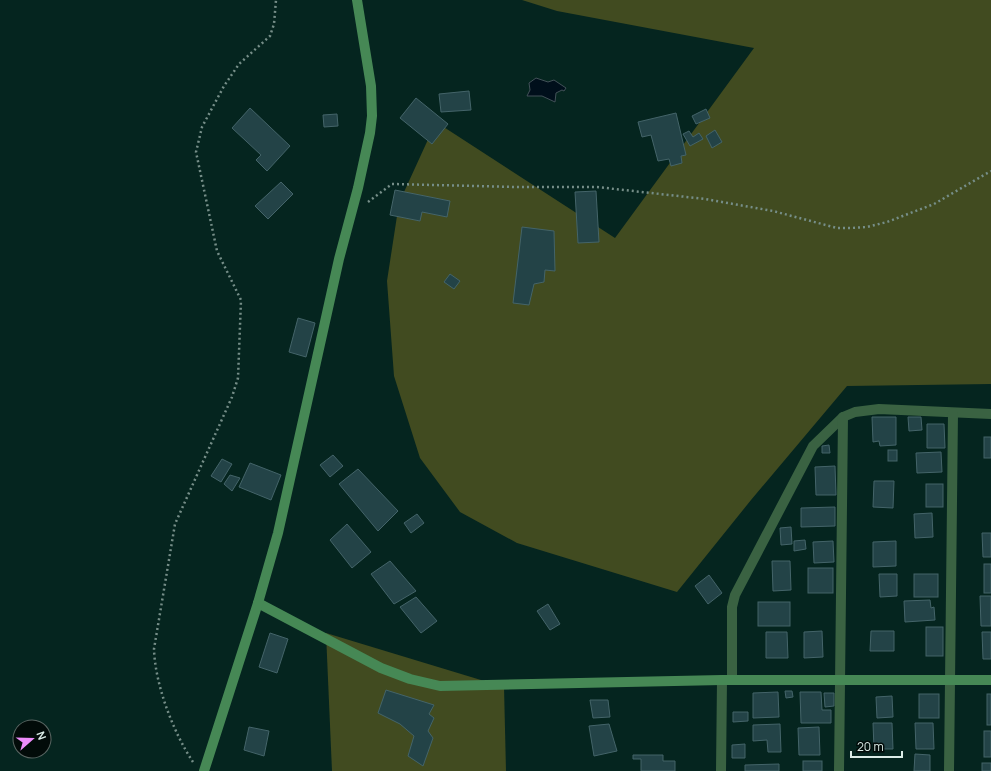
<svg xmlns="http://www.w3.org/2000/svg" width="991" height="771" font-family="Manrope,sans-serif">
	<rect width="100%" height="100%" fill="#05251f"/>
	<g fill="#414b20">
		<path d="M522,0h469v384l-144,2 -96,114 -74,92 -160,-49 -57,-31 -40,-54 -26,-82 -7,-95 12,-78 37,-81 179,116 139,-190 -197,-37z"/>
		<path d="M326,633l178,54 2,84h-174z"/>
	</g>
	<path fill="#000f1b" stroke="#425158" d="M536,78l12,4 6,-2 12,8 -2,3 -2,-1 -6,3 -1,9 -13,-6h-15l3,-6 -1,-7z"/>
	<g fill="#234347" stroke="#446469">
		<path d="M469,91l2,19 -30,2 -2,-18z"/>
		<path d="M416,98l32,26 -16,20 -32,-26z"/>
		<path d="M250,108l40,38 -23,25 -11,-11 5,-5 -29,-27z"/>
		<path d="M706,109l4,9 -14,6 -4,-8z"/>
		<path d="M676,113l10,42 -5,1 1,7 -11,3 -2,-7 -11,2 -7,-26 -9,2 -4,-15z"/>
		<path d="M337,114l1,12 -14,1 -1,-12z"/>
		<path d="M715,130l7,12 -10,6 -6,-12z"/>
		<path d="M689,131l4,6 6,-4 4,6 -13,7 -7,-12z"/>
		<path d="M281,182l12,12 -25,25 -13,-13z"/>
		<path d="M395,190l55,11 -3,16 -25,-5 -2,9 -30,-6z"/>
		<path d="M596,191l3,51 -21,1 -3,-51z"/>
		<path d="M522,227l32,4 1,40 -10,-1 -1,12 -10,2 -5,21 -16,-2z"/>
		<path d="M450,274l10,7 -6,8 -10,-7z"/>
		<path d="M298,318l17,5 -9,34 -17,-5z"/>
		<path d="M872,417h24v28l-16,1 -1,-5 -6,1z"/>
		<path d="M908,417h13l1,13 -13,1z"/>
		<path d="M927,424h17l1,24h-18z"/>
		<rect x="984" y="437" width="7" height="21"/>
		<path d="M829,445l1,8h-8v-7z"/>
		<rect x="888" y="450" width="9" height="11"/>
		<path d="M941,452l1,20 -25,1 -1,-20z"/>
		<path d="M333,455l10,11 -13,11 -10,-12z"/>
		<path d="M222,459l10,5 -11,18 -10,-6z"/>
		<path d="M250,463l31,12 -10,25 -32,-13z"/>
		<path d="M835,466l1,29h-20l-1,-28z"/>
		<path d="M358,469l40,42 -20,20 -39,-47z"/>
		<path d="M230,475l10,3 -8,13 -8,-7z"/>
		<path d="M874,481h20l-1,27 -20,-1z"/>
		<rect x="926" y="484" width="17" height="23"/>
		<path d="M835,507v19l-34,1v-19z"/>
		<path d="M932,513l1,24 -18,1 -1,-24z"/>
		<path d="M417,514l7,9 -13,10 -7,-10z"/>
		<path d="M347,524l24,28 -19,16 -22,-28z"/>
		<path d="M791,527l1,17 -11,1 -1,-17z"/>
		<path d="M982,533h9v24h-8z"/>
		<path d="M805,540l1,9 -12,2v-10z"/>
		<path d="M833,541l1,21 -20,1 -1,-21z"/>
		<path d="M896,541v25l-23,1v-25z"/>
		<path d="M390,561l26,30 -22,13 -23,-30z"/>
		<path d="M772,561h18l1,29 -18,1z"/>
		<rect x="984" y="564" width="7" height="29"/>
		<rect x="808" y="568" width="25" height="25"/>
		<path d="M879,574h18v22l-17,1z"/>
		<rect x="914" y="574" width="24" height="23"/>
		<path d="M709,575l13,18 -14,11 -13,-18z"/>
		<path d="M980,596h11v30h-10z"/>
		<path d="M416,597l21,24 -16,12 -21,-26z"/>
		<path d="M930,600l1,8 3,-1 1,13 -30,2 -1,-21z"/>
		<rect x="758" y="602" width="32" height="24"/>
		<path d="M548,604l12,20 -10,6 -13,-19z"/>
		<rect x="926" y="627" width="17" height="29"/>
		<path d="M822,631l1,26 -19,1v-26z"/>
		<path d="M871,631h23v20h-24z"/>
		<path d="M766,632h21l1,26h-22z"/>
		<path d="M982,632h9v27h-8z"/>
		<path d="M270,633l18,6 -11,34 -18,-6z"/>
		<path d="M386,690l48,15 -5,9 5,4 -6,13 5,7 -10,28 -15,-10 6,-20 -14,-12 -22,-11z"/>
		<path d="M785,691h7l1,6 -7,1z"/>
		<path d="M778,692l1,25 -26,1v-25z"/>
		<path d="M800,692h21l1,18h9v13h-30z"/>
		<path d="M824,693h10v13l-9,1z"/>
		<rect x="919" y="694" width="20" height="24"/>
		<rect x="987" y="694" width="4" height="31"/>
		<path d="M892,696l1,21 -16,1 -1,-21z"/>
		<path d="M590,700h18l2,17 -17,1z"/>
		<path d="M733,712h15v9l-15,1z"/>
		<path d="M873,723h19l1,26h-19z"/>
		<path d="M915,723h18l1,26h-18z"/>
		<path d="M609,724l8,27 -23,5 -5,-30z"/>
		<path d="M780,724l1,28h-13l-1,-12 -14,1v-16z"/>
		<path d="M249,727l20,4 -5,25 -20,-6z"/>
		<path d="M819,727l1,28h-21l-1,-27z"/>
		<rect x="984" y="731" width="7" height="26"/>
		<path d="M745,744v14h-13v-13z"/>
		<path d="M915,754l15,1v16h-16z"/>
		<path d="M633,755h30v6h12v10h-34v-12h-8z"/>
		<rect x="803" y="761" width="19" height="10"/>
		<rect x="982" y="763" width="9" height="8"/>
		<path d="M779,764v7h-34v-6z"/>
	</g>
	<g fill="none" stroke-linecap="round" stroke-linejoin="round">
		<g stroke="#768e88" stroke-width="2.5" stroke-dasharray="2 3" stroke-linecap="butt">
			<path d="M368,202l24,-18 125,3h80l108,12 68,12 64,17h14l16,-1 20,-5 47,-18 57,-33"/>
			<path d="M193,762c-20,-30 -38,-78 -39,-113l21,-125 57,-127 6,-19 3,-78 -24,-49 -21,-99 6,-25 22,-41 15,-22 31,-28 4,-12 2,-24"/>
		</g>
		<g stroke="#3a6242" stroke-width="10">
			<path d="M732,680v-73l3,-12 78,-149 30,-29"/>
			<path d="M721,771l1,-91"/>
			<path d="M839,771l4,-354 12,-5 24,-3 112,5"/>
			<path d="M949,771l4,-358"/>
		</g>
		<g stroke="#468855" stroke-width="10">
			<path d="M258,603l123,65 29,11 30,7 282,-6h269"/>
			<path d="M204,771l54,-168 20,-70 61,-274 19,-71 12,-55 2,-17 -1,-30 -14,-86"/>
		</g>
	</g>
	<g transform="translate(32 739) rotate(70)"><circle r="19" fill="#020b09" stroke="#596562"/>
	<path d="M0-3L7 15L0 10L-7 15Z" fill="#ed8cfa"/>
	<text y="-6" font-size="11" font-weight="bold" text-anchor="middle" fill="#dbece7">N</text>
	</g>
	<path d="M851 751v6h51v-6" fill="none" stroke="#dbece7" stroke-width="2"/>
	<text x="857" y="751" font-size="12" fill="#dbece7" stroke="#020b09" stroke-width="3" paint-order="stroke">20 m</text>
</svg>
